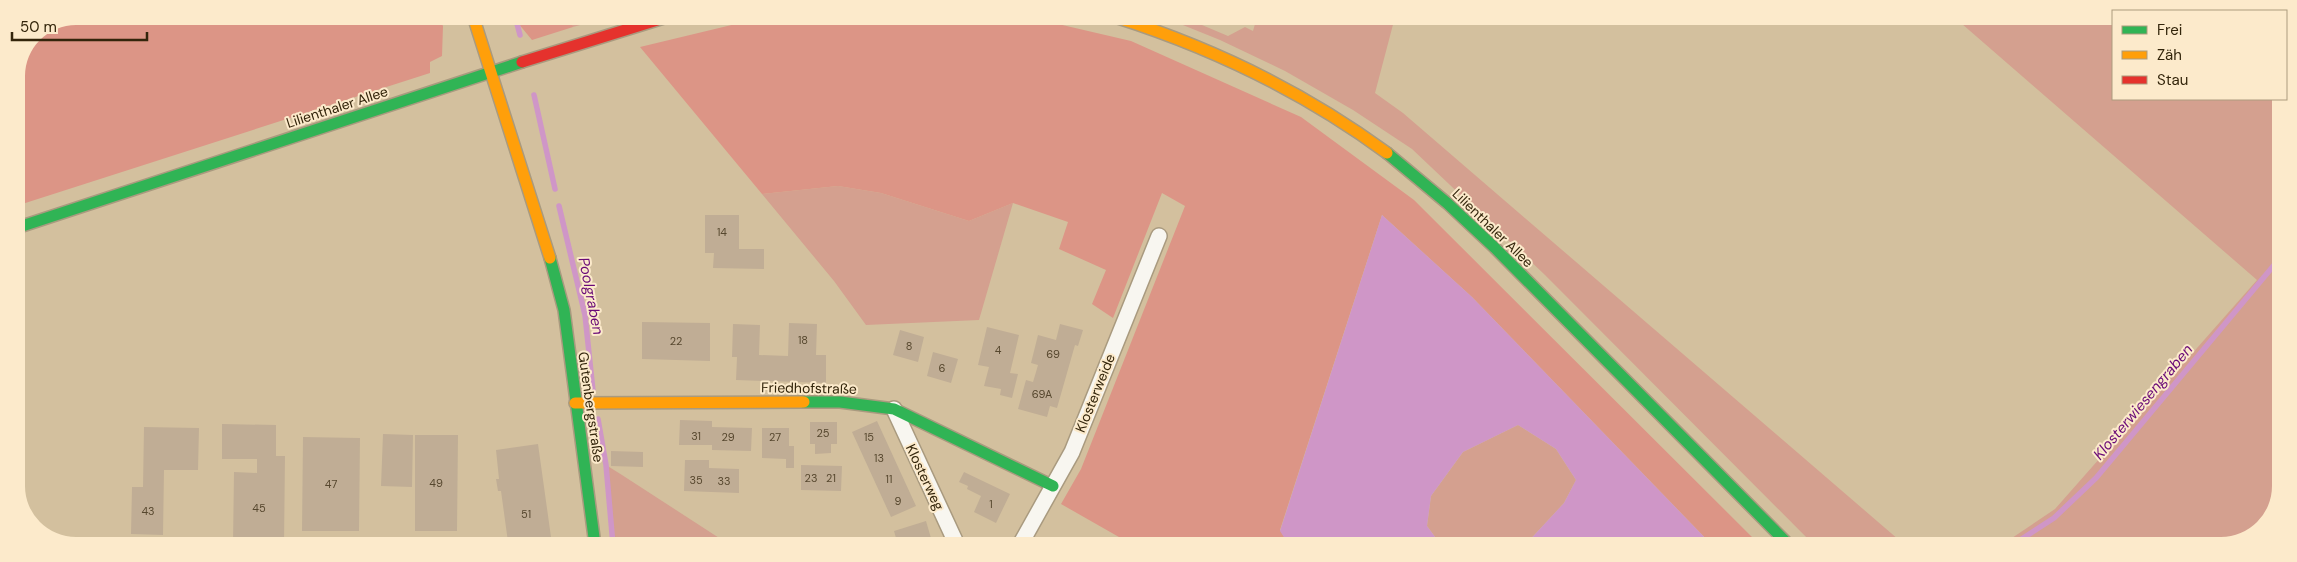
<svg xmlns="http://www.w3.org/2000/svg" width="2297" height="562" font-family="'DM Sans',sans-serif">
	<rect width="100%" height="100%" fill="#d3c09e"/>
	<g fill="#d4a08f">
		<path d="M571,17h38l-36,10z"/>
		<path d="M1163,17h36l3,8 26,11 17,-9 8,4 4,-14h138l-20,76 28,20 503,433h-91l-270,-271 -133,-126 -59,-39 -68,-39 -65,-31z"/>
		<path d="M1954,17h159v82h168l-1,399 -20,33 -39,15h-221l55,-37 202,-229z"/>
		<path d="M838,186l43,7 88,28 44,-18 -34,117 -113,5 -32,-44 -72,-87z"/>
		<path d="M1518,425l38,24 20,31 -12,23 -39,42h-84l-14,-19 4,-30 32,-44z"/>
		<path d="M606,465l16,10 108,70h-117z"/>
	</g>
	<g fill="#dc9586">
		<path d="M76,16h361l6,10 -1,30 -12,6v11l-414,133v-130l18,-42z"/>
		<path d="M513,17h58l2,10 -41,13z"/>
		<path d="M781,17h247l103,24 170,76 113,83 346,345h-48l-240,-248 -90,-82 -102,315 9,15h-156l-72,-41 20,-35 104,-263 -23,-13 -49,125 -21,-14 14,-34 -47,-21 9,-27 -55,-19 -44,18 -88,-28 -43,-7 -76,8 -122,-147 104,-25z"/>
	</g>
	<path fill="#cf96c7" d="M1382,215l90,82 240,248h-187l39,-42 12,-23 -20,-31 -38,-24 -55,27 -32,44 -4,30 14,19h-152l-9,-14z"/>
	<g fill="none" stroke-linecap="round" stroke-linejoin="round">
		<g stroke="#cf96c7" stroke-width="5.5">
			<path d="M515,16l5,19"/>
			<path d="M534,95l21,94"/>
			<path d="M559,206l26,109 8,76"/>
			<path d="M598,419l8,46 7,80"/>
			<path d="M2011,546l43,-28 42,-40 184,-220"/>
		</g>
	</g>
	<g fill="#c0ad95">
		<path d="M705,215h34v34h25v20l-51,-1 1,-15h-9z"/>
		<path d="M642,322l68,1v38l-68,-2z"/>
		<path d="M789,323l28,1 -1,31h10v28l-90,-3 1,-23h-5l1,-33 27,1 -1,30 29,1z"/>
		<path d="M1060,324l23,6 -5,16 -3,-1 -18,63 -7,-2 -3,11 -29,-8 8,-29 7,2 3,-10 2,-7 -7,-2 7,-28 18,5z"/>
		<path d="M987,327l32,8 -9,38 8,1 -6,24 -12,-3 1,-6 -17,-3 5,-19 -11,-2z"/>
		<path d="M900,330l24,7 -6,25 -25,-7z"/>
		<path d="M933,352l25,7 -7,24 -24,-7z"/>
		<path d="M680,420l32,1v6l40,1 -1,23 -39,-1v-5h-33z"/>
		<path d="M877,421l39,85 -25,11 -39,-85z"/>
		<path d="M810,422h27v22h-6v9l-16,1v-10h-5z"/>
		<path d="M222,424l54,1v31h9l-1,89 -51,-1 1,-72 23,1v-14h-35z"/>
		<path d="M144,427l55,1 -1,42h-34l-1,65 -32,-1 1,-47h11z"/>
		<path d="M762,428h27v18h5v22h-8v-9l-24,-1z"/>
		<path d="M383,434l30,1 -1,52 -31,-1z"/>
		<path d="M415,435h43l-1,96h-42z"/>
		<path d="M303,437l57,1 -1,93h-57z"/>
		<path d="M538,444l13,93 -43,5 -7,-51h-3l-2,-12h3l-3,-29z"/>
		<path d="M611,451l32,1v15l-32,-1z"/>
		<path d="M685,460h24v8l30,1v24l-55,-2z"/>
		<path d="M801,465l41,1 -1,25 -40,-1z"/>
		<path d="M964,472l46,22 -14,29 -22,-11 7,-16 -14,-7 1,-3 -9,-4z"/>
		<path d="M926,521l7,24h-35l-4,-14z"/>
	</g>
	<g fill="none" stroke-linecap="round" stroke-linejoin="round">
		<g stroke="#a99a7f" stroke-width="18">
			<g id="street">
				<path d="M894,409l63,136"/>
				<path d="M1020,545l52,-93 87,-216"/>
			</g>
		</g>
		<g stroke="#a99a7f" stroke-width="14">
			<g id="fast">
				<path d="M1387,153l60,50 48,45 295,298"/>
				<path d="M16,228l506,-166"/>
				<path d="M550,258l14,52 31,235"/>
				<path d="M804,402h36l54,7 159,77"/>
			</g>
		</g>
		<g stroke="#a99a7f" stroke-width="14">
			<g id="slow">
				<path d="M473,16l77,242"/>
				<path d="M1115,17c98,31 189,75 272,136"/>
				<path d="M575,403l229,-1"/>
			</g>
		</g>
		<g stroke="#a99a7f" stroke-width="14">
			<path id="jam" d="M522,62l145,-45"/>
		</g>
		<use href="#street" stroke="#f8f6f0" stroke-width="15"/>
		<use href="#fast" stroke="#30b455" stroke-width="11"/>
		<use href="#slow" stroke="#ff9f0a" stroke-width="11"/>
		<use href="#jam" stroke="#e5322d" stroke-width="11"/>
	</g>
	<g text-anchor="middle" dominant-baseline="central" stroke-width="4" stroke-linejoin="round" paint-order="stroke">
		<g font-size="11" fill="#56472e">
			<text x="722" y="232">14</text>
			<text x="803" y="340">18</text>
			<text x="676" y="341">22</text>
			<text x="909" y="346">8</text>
			<text x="998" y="350">4</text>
			<text x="1053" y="354">69</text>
			<text x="942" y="368">6</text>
			<text x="1042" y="394">69A</text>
			<text x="823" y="433">25</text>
			<text x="696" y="436">31</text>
			<text x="728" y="437">29</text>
			<text x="775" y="437">27</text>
			<text x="869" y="437">15</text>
			<text x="879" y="458">13</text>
			<text x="811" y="478">23</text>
			<text x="831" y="478">21</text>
			<text x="889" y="479">11</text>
			<text x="696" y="480">35</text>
			<text x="724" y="481">33</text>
			<text x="436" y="483">49</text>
			<text x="331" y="484">47</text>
			<text x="898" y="501">9</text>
			<text x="991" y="504">1</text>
			<text x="259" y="508">45</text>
			<text x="148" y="511">43</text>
			<text x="526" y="514">51</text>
		</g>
		<g font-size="14" fill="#33250b" stroke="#fceacb">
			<text transform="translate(337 107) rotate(-18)">Lilienthaler Allee</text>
			<text transform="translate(1493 228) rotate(44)">Lilienthaler Allee</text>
			<text transform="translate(809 388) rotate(1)">Friedhofstraße</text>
			<text transform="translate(1095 393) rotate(-68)">Klosterweide</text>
			<text transform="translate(591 407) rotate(82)">Gutenbergstraße</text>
			<text transform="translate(925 477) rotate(65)">Klosterweg</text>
		</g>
		<g font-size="15" font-style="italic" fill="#690a77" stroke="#fceacb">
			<text transform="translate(591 296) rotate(79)">Poolgraben</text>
			<text transform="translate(2143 402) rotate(-50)">Klosterwiesengraben</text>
		</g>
	</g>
	<path d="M0 0H2297V562H0ZM76 25H2221A51 51 0 0 1 2272 76V486A51 51 0 0 1 2221 537H76A51 51 0 0 1 25 486V76A51 51 0 0 1 76 25Z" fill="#fceacb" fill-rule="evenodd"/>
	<rect x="2112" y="10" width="175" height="90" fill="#fceacb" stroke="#ac9b7e"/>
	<rect x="2122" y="26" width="25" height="8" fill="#30b455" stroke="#ac9b7e"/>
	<text x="2157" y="35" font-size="15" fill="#33250b">Frei</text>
	<rect x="2122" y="51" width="25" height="8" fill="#ff9f0a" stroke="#ac9b7e"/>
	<text x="2157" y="60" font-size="15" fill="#33250b">Zäh</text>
	<rect x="2122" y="76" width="25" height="8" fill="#e5322d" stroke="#ac9b7e"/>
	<text x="2157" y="85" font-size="15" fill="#33250b">Stau</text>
	<path d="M12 32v8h135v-8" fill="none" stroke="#33250b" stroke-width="2.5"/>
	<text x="20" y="32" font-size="15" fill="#33250b" stroke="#fceacb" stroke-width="4" paint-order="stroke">50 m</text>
</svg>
